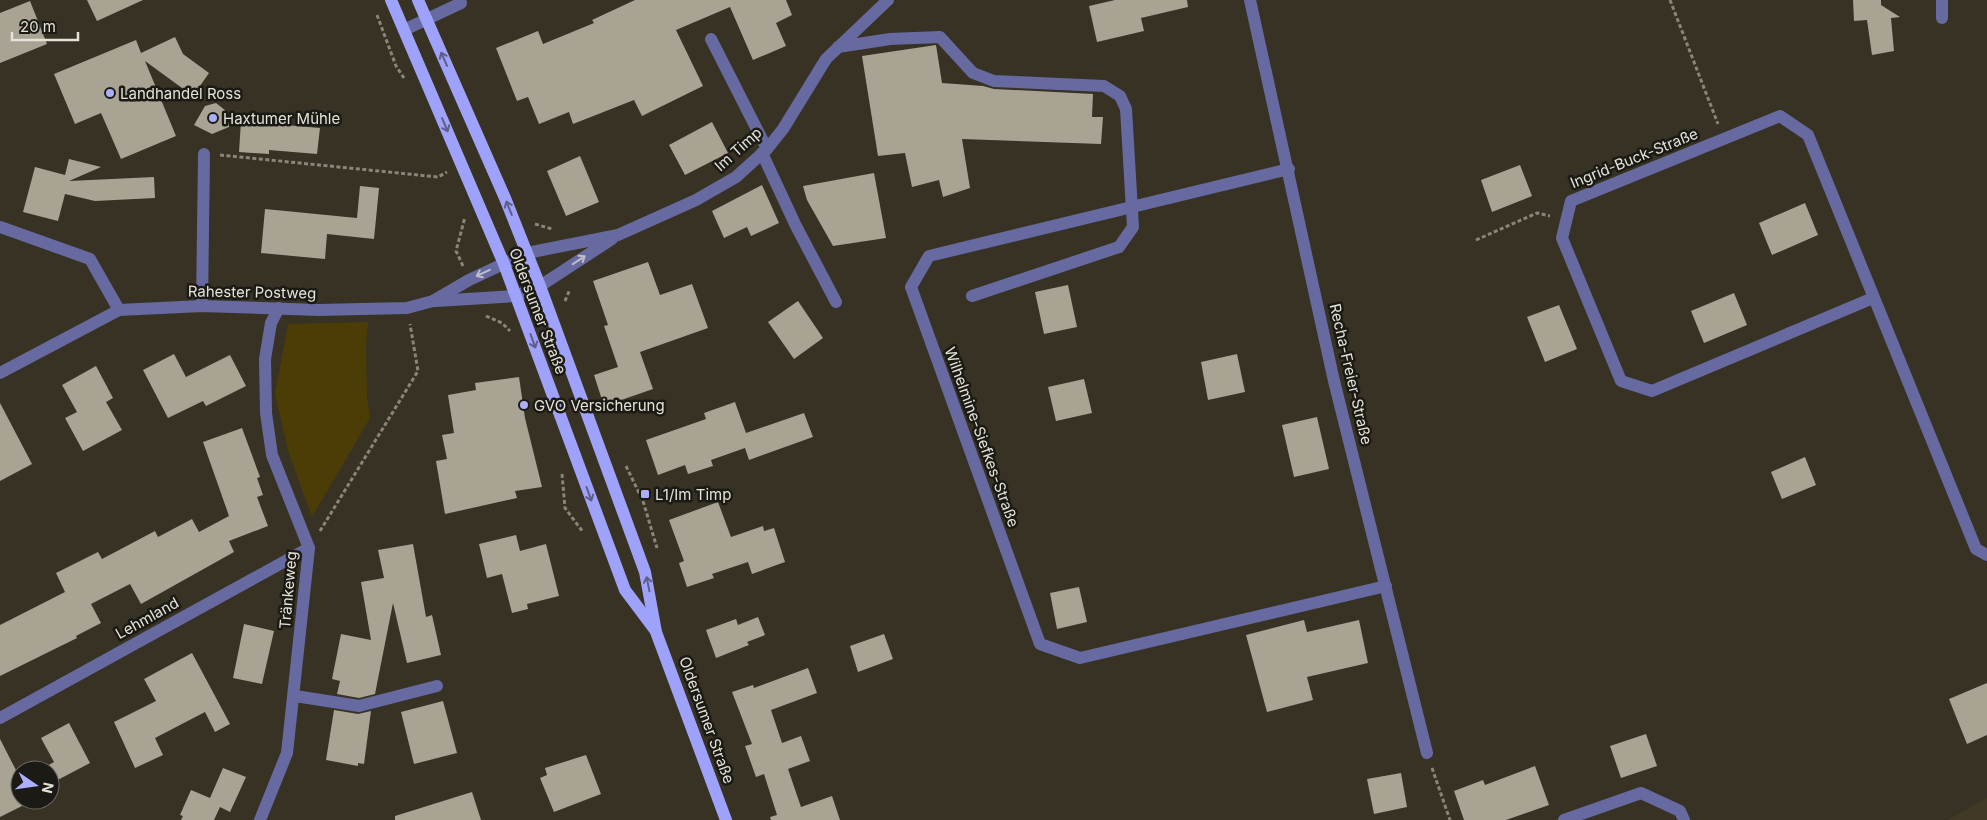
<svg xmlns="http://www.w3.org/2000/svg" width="1987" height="820" font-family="Inter,sans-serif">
	<rect width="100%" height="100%" fill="#373224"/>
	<path fill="#403925" d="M1987,798v22h-39z"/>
	<path fill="#4c3d06" d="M368,322l-2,24 1,51 3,21 -58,99 -23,-63 -14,-60 13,-70z"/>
	<g fill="#a8a392">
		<path d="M87,0h56l-46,21z"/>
		<path d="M635,0h151l6,15 -16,8 10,23 -33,14 -23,-53 -54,23 27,56 -61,30 -8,-16 -61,24 -4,-12 -30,12 -11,-27 -11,4 -21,-53 42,-17 5,13 51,-21 -2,-3z"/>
		<path d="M1115,0h72l1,7 -47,11 3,13 -47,11 -8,-36z"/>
		<path d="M1853,0h28v5l19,12 -9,1 3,33 -22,4 -5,-35 -13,1z"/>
		<path d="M30,1l17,43 -47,19v-50z"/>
		<path d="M175,37l8,17 26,19 -16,23 -48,-35 31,75 -55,23 -20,-46 -26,11 -21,-50 82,-34 5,13z"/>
		<path d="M936,45l6,38 41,3 11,3 99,5 -1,23h11l-2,27 -139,-5 8,49 -27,9 -4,-17 -27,7 -7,-34 -27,3 -16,-100z"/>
		<path d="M216,103l10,8 3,16 -17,7 -18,-9 11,-19z"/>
		<path d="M241,121l79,7 -3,26 -48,-4v4l-30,-2z"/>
		<path d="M712,122l16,31 -43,22 -16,-30z"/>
		<path d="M580,156l19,46 -33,14 -19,-45z"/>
		<path d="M69,159l32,8 -32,14 85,-4 1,21 -60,3 -30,-7 -7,27 -35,-9 12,-45 30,8z"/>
		<path d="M1520,165l12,31 -40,16 -11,-32z"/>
		<path d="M874,173l12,65 -53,8 -26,-46 -4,-14z"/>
		<path d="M762,185l17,38 -28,13 -4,-9 -23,11 -12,-27z"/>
		<path d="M360,186l19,2 -5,51 -47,-5 -2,25 -64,-6 4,-44 92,9z"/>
		<path d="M1805,203l13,32 -46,20 -13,-32z"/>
		<path d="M648,262l12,33 32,-11 16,44 -68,24 13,37 -49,17 -10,-31 24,-8 -14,-41 4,-1 -15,-44z"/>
		<path d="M1068,285l9,42 -33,7 -9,-42z"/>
		<path d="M1734,293l13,32 -43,18 -13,-32z"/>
		<path d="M798,301l25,37 -29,21 -26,-37z"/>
		<path d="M1559,305l18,44 -32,13 -18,-45z"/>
		<path d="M174,354l12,23 44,-22 16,31 -40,20 -3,-5 -35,17 -25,-48z"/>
		<path d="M1237,354l8,38 -37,8 -7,-38z"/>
		<path d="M96,366l17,32 -7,4 16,28 -39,21 -18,-33 12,-6 -15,-27z"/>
		<path d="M519,377l6,41 17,69 -27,4 2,7 -72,16 -9,-53 11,-2 -5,-24 12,-2 -6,-38 28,-5 -1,-7z"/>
		<path d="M1084,379l8,34 -36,8 -8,-34z"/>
		<path d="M735,402l11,31 58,-20 9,24 -64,23 -4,-12 -34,12 2,6 -25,8 -3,-9 -27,10 -12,-35 60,-21 -2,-6z"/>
		<path d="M0,403l32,61 -32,17z"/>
		<path d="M1317,417l12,52 -35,8 -12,-52z"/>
		<path d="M242,428l18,49 -3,1 6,17 -6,2 11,29 -39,15 5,11 -93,52 -11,-20 -39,20 10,19 -25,13 1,2 -77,38v-51l65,-33 -9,-19 42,-21 4,7 53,-28 3,6 34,-18 7,13 30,-16 -26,-74z"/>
		<path d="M1805,457l11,28 -34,14 -11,-27z"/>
		<path d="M718,502l13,35 32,-11 1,5 10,-3 11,34 -33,12 -4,-12 -36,12 2,4 -27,9 -8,-24 5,-2 -15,-41z"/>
		<path d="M516,535l4,16 26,-7 13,52 -32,8 1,5 -16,4 -10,-39 -15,4 -8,-34z"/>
		<path d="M413,544l13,73 6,-2 9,40 -34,8 -14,-60 -18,91 -16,4 -22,-4 3,-13 -8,-2 9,-45 30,6 -10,-58 23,-4 -6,-28z"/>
		<path d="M1079,587l8,35 -30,7 -7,-36z"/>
		<path d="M758,617l7,18 -18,7 2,3 -33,13 -10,-28 30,-11 2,6z"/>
		<path d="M1304,620l3,12 52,-12 9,43 -61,14 6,23 -46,12 -21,-77z"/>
		<path d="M244,624l30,7 -12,53 -29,-6z"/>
		<path d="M884,634l9,25 -35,13 -8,-26z"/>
		<path d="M192,653l38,71 -15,8 -10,-20 -50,26 8,17 -28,13 -21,-46 42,-21 -12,-22z"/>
		<path d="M808,668l9,25 -46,17 11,33 19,-7 9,25 -22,8 13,38 31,-11 8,24h-69l-1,-3 7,-2 -13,-41 -8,3 -11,-31 7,-2 -20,-52 21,-7 1,3z"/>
		<path d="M1987,683v52l-20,9 -18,-45z"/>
		<path d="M443,701l14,52 -43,11 -13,-52z"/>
		<path d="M334,710l24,4 13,-3 -7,53 -6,-1v3l-32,-6z"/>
		<path d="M69,723l21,40 -40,21v-14h-10l14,-8 -13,-24z"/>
		<path d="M1646,734l11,32 -36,12 -11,-32z"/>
		<path d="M0,739l20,39v22l12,1 -32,16z"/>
		<path d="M586,755l15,39 -47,18 -14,-34 7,-3 -2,-7z"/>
		<path d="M1535,766l14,39 -43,15h-42l-10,-29 29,-11 2,5z"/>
		<path d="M223,768l23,9 -16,35 -10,-5 -6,13h-33l2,-4 -3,-1 11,-25 19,8z"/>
		<path d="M1401,773l6,34 -33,7 -7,-35z"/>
		<path d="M472,792l9,28h-86v-4z"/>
	</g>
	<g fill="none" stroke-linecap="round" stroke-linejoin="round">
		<g stroke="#89857a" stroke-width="3" stroke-dasharray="4 2.5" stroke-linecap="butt">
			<path d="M1670,0l48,124"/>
			<path d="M377,15l19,51 8,12"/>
			<path d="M220,155l218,22 9,-5"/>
			<path d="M535,224l17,5"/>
			<path d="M1476,240l61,-27 13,3"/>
			<path d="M463,266l-7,-15 9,-34"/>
			<path d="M565,301l5,-12"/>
			<path d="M486,316l16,7 8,8"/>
			<path d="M626,466l17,35 14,47"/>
			<path d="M562,474l3,34 18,24"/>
			<path d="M320,531l98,-160 -8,-47"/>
			<path d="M1432,768l18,52"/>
		</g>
		<g stroke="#676aa0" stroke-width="12">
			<path d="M1250,0l84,381 93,372"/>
			<path d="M1942,18v-18"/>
			<path d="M404,30l57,-27 -2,-3"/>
			<path d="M711,39l56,110"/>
			<path d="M838,47l52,-8 50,-2 33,36 21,8 110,5 16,10 6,13 7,118 -14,20 -147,49"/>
			<path d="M762,153l34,73 40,76"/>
			<path d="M1289,169l-360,87 -18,31 129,357 40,14 306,-72"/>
			<path d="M0,227l90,32 29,51"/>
			<path d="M1873,298l-221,93 -31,-10 -59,-143 9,-37 209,-85 28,19 168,414 11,6"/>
			<path d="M436,301l80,-5 24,-10 72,-47"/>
			<path d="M202,306l2,-152"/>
			<path d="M0,373l119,-63 83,-4 117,4 88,-2 26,-7 36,-21 58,-27 91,-18 78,-35 40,-23 31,-28 16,-20 43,-70 62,-59"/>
			<path d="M295,696l64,10 78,-20"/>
			<path d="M0,718l309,-170"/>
			<path d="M260,820l27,-67 22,-205 -37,-93 -6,-42 -1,-54 6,-36 8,-15"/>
			<path d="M1564,820l77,-27 39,18 4,9"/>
		</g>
		<g stroke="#9fa2fb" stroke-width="12">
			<path d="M391,0l113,264 121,326 30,40"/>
			<path d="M418,0l87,198 35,88 105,286 11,60 70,188"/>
		</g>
	</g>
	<defs><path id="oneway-shaft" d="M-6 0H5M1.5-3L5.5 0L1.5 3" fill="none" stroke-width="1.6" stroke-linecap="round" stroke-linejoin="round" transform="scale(1.25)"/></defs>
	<g stroke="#5e5e88">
		<use href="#oneway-shaft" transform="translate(444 59) rotate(-114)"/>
		<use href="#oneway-shaft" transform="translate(445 125) rotate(67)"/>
		<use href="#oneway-shaft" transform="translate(509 208) rotate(-112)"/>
		<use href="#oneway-shaft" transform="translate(533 341) rotate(70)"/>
		<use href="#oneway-shaft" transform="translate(589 494) rotate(70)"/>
		<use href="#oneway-shaft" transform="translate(648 584) rotate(-101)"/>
	</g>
	<g stroke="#bebec8">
		<use href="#oneway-shaft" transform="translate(579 260) rotate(-33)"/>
		<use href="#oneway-shaft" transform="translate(483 273) rotate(155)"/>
	</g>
	<g fill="#abaffb" stroke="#1c1a14" stroke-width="2">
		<circle cx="110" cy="93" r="5"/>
		<circle cx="213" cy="118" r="5"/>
		<circle cx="524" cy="405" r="5"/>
		<rect x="640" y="489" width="10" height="10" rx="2.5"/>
	</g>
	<g text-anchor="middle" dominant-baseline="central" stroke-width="5" stroke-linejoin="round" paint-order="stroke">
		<g font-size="15" fill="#e4e2d9" stroke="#1c1a14" text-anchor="start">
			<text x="120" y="93">Landhandel Ross</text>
			<text x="223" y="118">Haxtumer Mühle</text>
			<text x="534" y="405">GVO Versicherung</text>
			<text x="655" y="494">L1/Im Timp</text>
		</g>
		<g font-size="15" fill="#e4e2d9" stroke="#1c1a14">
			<text transform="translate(738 149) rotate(-42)">Im Timp</text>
			<text transform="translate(1634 158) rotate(-22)">Ingrid-Buck-Straße</text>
			<text transform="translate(252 292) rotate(1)">Rahester Postweg</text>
			<text transform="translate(538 311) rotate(69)">Oldersumer Straße</text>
			<text transform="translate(1351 374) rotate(77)">Recha-Freier-Straße</text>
			<text transform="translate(982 437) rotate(70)">Wilhelmine-Siefkes-Straße</text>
			<text transform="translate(288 590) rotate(-85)">Tränkeweg</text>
			<text transform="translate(147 618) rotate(-29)">Lehmland</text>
			<text transform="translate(707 720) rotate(70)">Oldersumer Straße</text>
		</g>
	</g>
	<g transform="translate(35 785) rotate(103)"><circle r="24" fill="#1c1a14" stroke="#6c6a63"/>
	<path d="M0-4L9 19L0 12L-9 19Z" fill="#abaffb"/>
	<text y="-8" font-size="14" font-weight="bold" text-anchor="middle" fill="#e4e2d9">N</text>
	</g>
	<path d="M12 32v8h66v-8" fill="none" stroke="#e4e2d9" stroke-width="2.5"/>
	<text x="20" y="32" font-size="15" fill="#e4e2d9" stroke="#1c1a14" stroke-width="4" paint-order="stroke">20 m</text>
</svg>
